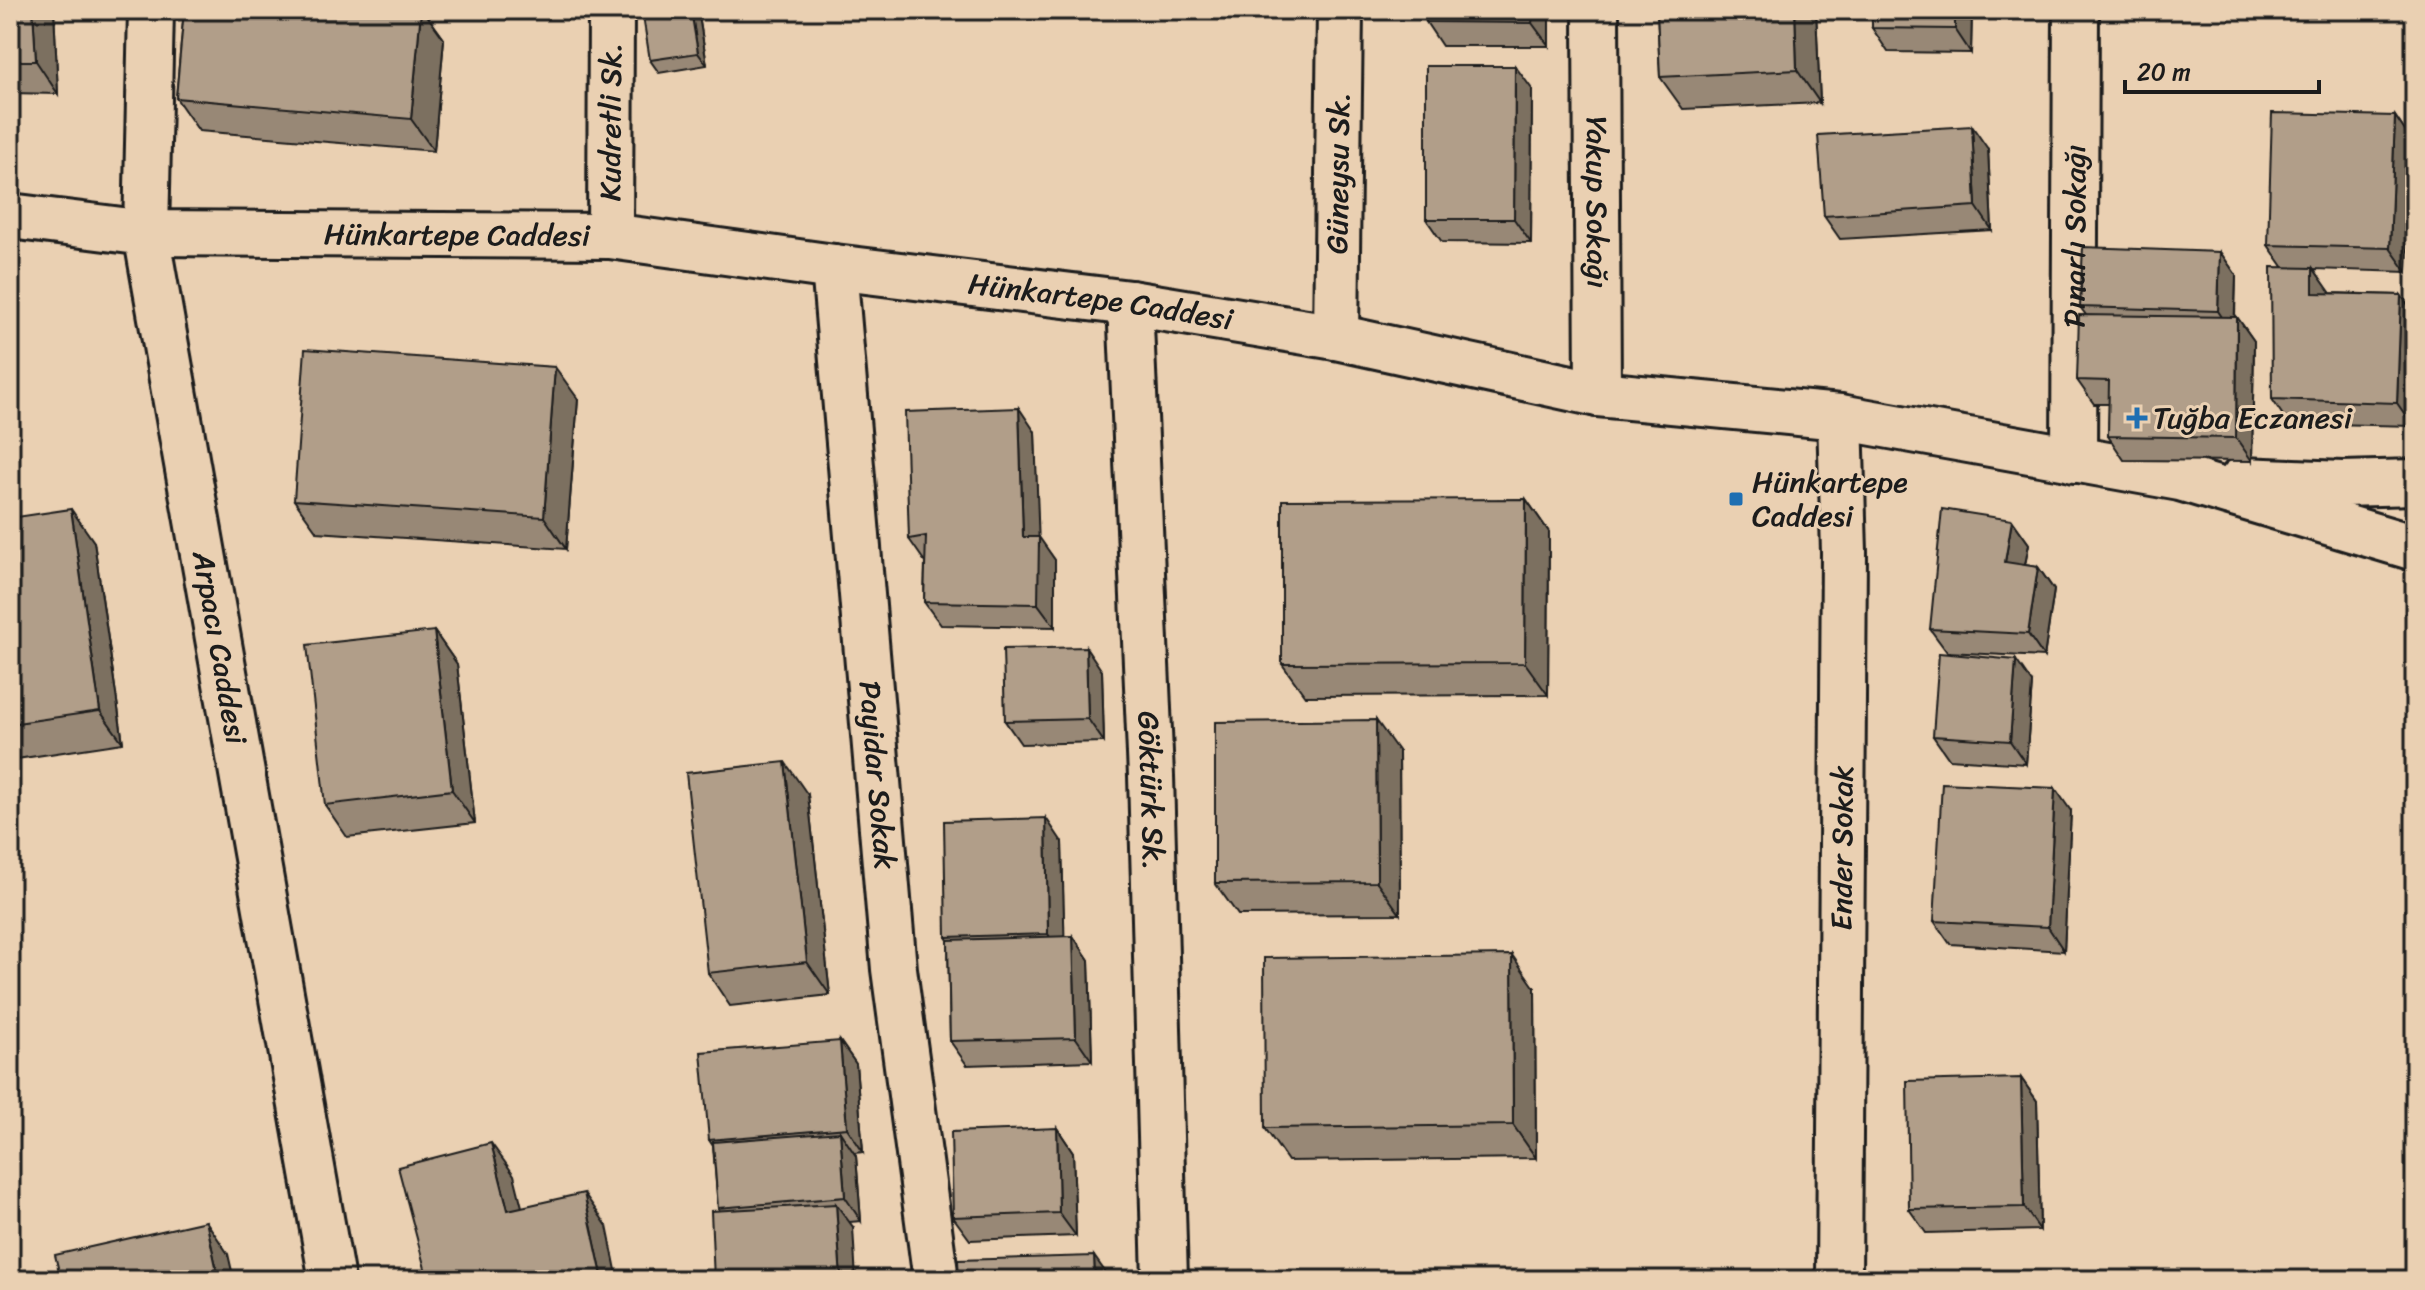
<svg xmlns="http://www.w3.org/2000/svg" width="2425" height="1290" font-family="Sriracha,sans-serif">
	<rect width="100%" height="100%" fill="#ead0b2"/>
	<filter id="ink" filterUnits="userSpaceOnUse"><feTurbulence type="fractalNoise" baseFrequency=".0125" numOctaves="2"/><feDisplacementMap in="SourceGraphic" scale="16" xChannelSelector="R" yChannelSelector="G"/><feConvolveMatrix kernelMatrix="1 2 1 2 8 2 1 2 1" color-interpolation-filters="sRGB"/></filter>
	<g filter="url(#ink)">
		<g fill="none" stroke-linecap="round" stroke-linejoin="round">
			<g stroke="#1c1c1c" stroke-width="50">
				<g id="minor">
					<path id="s1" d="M151,10l-5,223 186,1047"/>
					<path id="s2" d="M1596,10l2,384"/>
					<path id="s3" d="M610,236l1,-226"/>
					<path id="s4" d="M834,267l60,702 42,311"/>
					<path id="s5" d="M1130,303l21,473 14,504"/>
					<path id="s6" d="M1336,337l4,-327"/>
					<path id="s7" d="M2074,460l2,-450"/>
					<path id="s8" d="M1839,1280l5,-728 -4,-135"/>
				</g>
			</g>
			<g stroke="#1c1c1c" stroke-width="50">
				<g id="major">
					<path id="s9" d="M10,216l136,17 464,3 224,31 296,36 206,34 262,57 242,23 340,61 235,70"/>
					<path d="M2242,480l101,4 72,-2"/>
				</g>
			</g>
			<use href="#minor" stroke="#ead0b2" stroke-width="44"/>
			<use href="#major" stroke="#ead0b2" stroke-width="44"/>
		</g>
		<g fill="#988876" stroke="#1c1c1c" stroke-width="2">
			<path d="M10,10h44l4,84 -48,-1z"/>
			<path d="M184,10h239l21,29 -10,112 -235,-20 -23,-33z"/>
			<path d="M698,10l9,55 -48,8 -9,-13z"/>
			<path d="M1549,10v36h-107l-16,-24z"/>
			<path d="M1657,10h159l4,93 -137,6 -23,-32z"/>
			<path d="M1972,10l-1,43 -83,-1 -16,-24z"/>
			<path d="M1532,89l-1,154 -89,-1 -16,-23z"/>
			<path d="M2395,116l16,24 -4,132 -93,-3 16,24 71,2 14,20v67l-2,44 -125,-3 -16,-24 12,-131 -16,-23z"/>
			<path d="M1988,149l4,81 -152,9 -16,-23z"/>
			<path d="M2220,252l16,23 -1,42h2l17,24 -2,120 -128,-1 -16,-24 1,-32h-15l-17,-24 9,-65 -6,-8z"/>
			<path d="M578,399l-12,150 -249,-17 -23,-32z"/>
			<path d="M1035,432l3,105 17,23v67l-114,-2 -17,-23 1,-40 -16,-23z"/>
			<path d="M1526,499l23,33 -1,163 -243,1 -23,-32z"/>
			<path d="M10,518l84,24 29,201 -113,17z"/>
			<path d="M2012,520l17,24 -4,21 13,2 16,23 -10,67 -97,-5 -17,-23z"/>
			<path d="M434,631l23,33 18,159 -128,14 -22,-32z"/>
			<path d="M1102,671l2,71 -83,2 -16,-23z"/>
			<path d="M2032,683l-6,81 -77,-5 -16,-23z"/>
			<path d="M1399,752l1,162 -162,1 -23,-32z"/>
			<path d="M808,795l22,200 -100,11 -22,-33z"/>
			<path d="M2071,811l-7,140 -114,-7 -16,-23z"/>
			<path d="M1062,842l2,95 9,-1 16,24 3,101 -125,4 -17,-24 -2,-101 -2,-3z"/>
			<path d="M2415,922v263l-8,-11z"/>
			<path d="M1535,988l1,170 -248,3 -23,-33z"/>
			<path d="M840,1041l16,23 7,88 -9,1 2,3 5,65 -12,1 4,5 -133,-16 -2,-3 -5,-62 -4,-6z"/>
			<path d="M2021,1078l16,23 3,129 -114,3 -17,-24z"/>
			<path d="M1057,1128l16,24 3,84 -106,4 -17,-23z"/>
		</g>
		<g fill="#7c6f60" stroke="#1c1c1c" stroke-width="2">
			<path d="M33,10h21l4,84 -22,-33z"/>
			<path d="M421,10h2l21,29 -10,112 -23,-32z"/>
			<path d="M691,10h7l9,55 -9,-12z"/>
			<path d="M1533,10h16v36l-17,-23z"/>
			<path d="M1795,10h21l4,93 -23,-33z"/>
			<path d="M1955,10h17l-1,43 -16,-24z"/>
			<path d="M1515,66l17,23 -1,154 -17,-24z"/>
			<path d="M2395,116l16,24 -4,132 -17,-24z"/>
			<path d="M1972,126l16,23 4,81 -16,-24z"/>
			<path d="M2220,252l16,23 -2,60 -16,-24z"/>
			<path d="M2313,268l17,24 -1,24 -16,-23z"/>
			<path d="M2401,295l14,20v67l-2,44 -16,-23z"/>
			<path d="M2237,317l17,24 -2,120 -16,-23z"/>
			<path d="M555,367l23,32 -12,150 -22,-32z"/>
			<path d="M1019,408l16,24 4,115v-10l16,23v67l-17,-23 -15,-67z"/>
			<path d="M1526,499l23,33 -1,163 -23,-32z"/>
			<path d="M71,509l23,33 29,201 -23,-32z"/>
			<path d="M2012,520l17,24 -8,41 -16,-23z"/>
			<path d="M2038,567l16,23 -10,67 -16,-23z"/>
			<path d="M434,631l23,33 18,159 -23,-33z"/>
			<path d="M1086,647l16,24 2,71 -16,-23z"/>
			<path d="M2016,660l16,23 -6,81 -16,-23z"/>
			<path d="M1376,720l23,32 1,162 -23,-32z"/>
			<path d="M785,762l23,33 22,200 -23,-33z"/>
			<path d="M2055,788l16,23 -7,140 -16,-24z"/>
			<path d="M1046,818l16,24 3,116 -17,-24z"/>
			<path d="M1073,936l16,24 3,101 -16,-23z"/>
			<path d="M1512,955l23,33 1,170 -23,-33z"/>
			<path d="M840,1041l16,23 7,88 -16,-24z"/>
			<path d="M2021,1078l16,23 3,129 -16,-23z"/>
			<path d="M1057,1128l16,24 3,84 -17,-23z"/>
			<path d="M840,1132l16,24 5,65 -16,-24z"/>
			<path d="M491,1143l23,32 17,68 -23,-33z"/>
			<path d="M584,1193l23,33 11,54h-15z"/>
			<path d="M836,1204l17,23 3,53h-15z"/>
			<path d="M206,1221l22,33 6,26h-15z"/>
			<path d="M1094,1256l17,24h-16z"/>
		</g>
		<g fill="#b19e89" stroke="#1c1c1c" stroke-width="2">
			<path d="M10,10h23l3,51h-26z"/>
			<path d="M184,10h237l-10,109 -235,-21z"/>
			<path d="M642,10h49l7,43 -48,7z"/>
			<path d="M1426,10h107l-1,13 -106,-1z"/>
			<path d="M1657,10h138l2,60 -137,7z"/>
			<path d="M1872,10h83v19l-83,-1z"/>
			<path d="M1426,66h89l-1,153h-88z"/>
			<path d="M2272,113l123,3 -5,132 -122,-3z"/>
			<path d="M1972,126l4,80 -152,10 -6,-81z"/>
			<path d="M2083,247l137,5 -2,59 -138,-4z"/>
			<path d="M2271,267l42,1v25l88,2 -4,108 -125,-4z"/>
			<path d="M2079,315l158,2 -1,121 -128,-2 1,-55 -32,-1z"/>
			<path d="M305,349l250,18 -11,150 -250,-17z"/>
			<path d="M1019,408l4,129h16l-1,67 -114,-2 2,-66 -17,3 -4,-127z"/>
			<path d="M1526,499l-1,164 -243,1v-164z"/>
			<path d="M71,509l29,202 -90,13v-206z"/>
			<path d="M1942,509l70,11 -7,42 33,5 -10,67 -98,-5z"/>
			<path d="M434,631l18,159 -127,15 -18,-160z"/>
			<path d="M1086,647l2,72 -83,2 -2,-72z"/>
			<path d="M1939,653l77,7 -6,81 -77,-5z"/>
			<path d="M1376,720l1,162 -162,1v-161z"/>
			<path d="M785,762l22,200 -99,11 -22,-200z"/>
			<path d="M1942,783l113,5 -7,139 -114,-6z"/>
			<path d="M1046,818l2,116 -102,3 -2,-116z"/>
			<path d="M2412,922h3v252h-8z"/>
			<path d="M1073,936l3,102 -126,3 -2,-101z"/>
			<path d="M1512,955l1,170 -248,3 -1,-170z"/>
			<path d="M840,1041l7,87 -138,12 -8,-88z"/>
			<path d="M2021,1078l3,129 -115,2 -2,-128z"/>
			<path d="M1057,1128l2,85 -106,4 -2,-85z"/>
			<path d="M840,1132l5,65 -127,11 -5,-66z"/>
			<path d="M491,1143l17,67 76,-17 19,87h-175l-30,-113z"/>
			<path d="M836,1204l5,76h-127l-3,-69z"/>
			<path d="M206,1221l13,59h-158l-6,-25z"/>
			<path d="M1094,1256l1,24h-136l-1,-20z"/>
			<path d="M2005,1276v4h-112v-3z"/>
		</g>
	</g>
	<g fill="#1f6fb2" stroke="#ead0b2" stroke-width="3">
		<path d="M2133 406h8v8h8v8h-8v8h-8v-8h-8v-8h8z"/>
		<rect x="1728" y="491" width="16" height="16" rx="4"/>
	</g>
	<g text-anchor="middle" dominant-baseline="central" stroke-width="6" stroke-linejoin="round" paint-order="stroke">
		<g font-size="30" fill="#1c1c1c" stroke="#ead0b2">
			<text stroke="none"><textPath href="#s3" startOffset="114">Kudretli Sk.</textPath></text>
			<text stroke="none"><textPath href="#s6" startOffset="164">Güneysu Sk.</textPath></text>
			<text stroke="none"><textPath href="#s2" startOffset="192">Yakup Sokağı</textPath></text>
			<text stroke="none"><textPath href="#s9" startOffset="448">Hünkartepe Caddesi</textPath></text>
			<text stroke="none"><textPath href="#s7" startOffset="224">Pınarlı Sokağı</textPath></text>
			<text stroke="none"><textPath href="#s9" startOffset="1096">Hünkartepe Caddesi</textPath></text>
			<text stroke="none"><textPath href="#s1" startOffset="644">Arpacı Caddesi</textPath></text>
			<text stroke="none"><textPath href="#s4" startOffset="510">Payidar Sokak</textPath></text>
			<text stroke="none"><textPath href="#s5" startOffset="488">Göktürk Sk.</textPath></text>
			<text stroke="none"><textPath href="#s8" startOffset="432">Ender Sokak</textPath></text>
		</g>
		<g font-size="30" fill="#1c1c1c" stroke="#ead0b2" text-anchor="start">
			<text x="2153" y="418">Tuğba Eczanesi</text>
			<text x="1752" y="482">Hünkartepe<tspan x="1752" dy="34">Caddesi</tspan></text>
		</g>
	</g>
	<rect width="2425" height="1290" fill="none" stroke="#ead0b2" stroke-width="40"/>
	<rect x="20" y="20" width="2385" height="1250" fill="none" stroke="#1c1c1c" stroke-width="3" filter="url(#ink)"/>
	<path d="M2125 80v12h194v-12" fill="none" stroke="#1c1c1c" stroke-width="4"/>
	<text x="2137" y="80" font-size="24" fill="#1c1c1c" stroke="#ead0b2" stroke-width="6" paint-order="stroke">20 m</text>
</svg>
